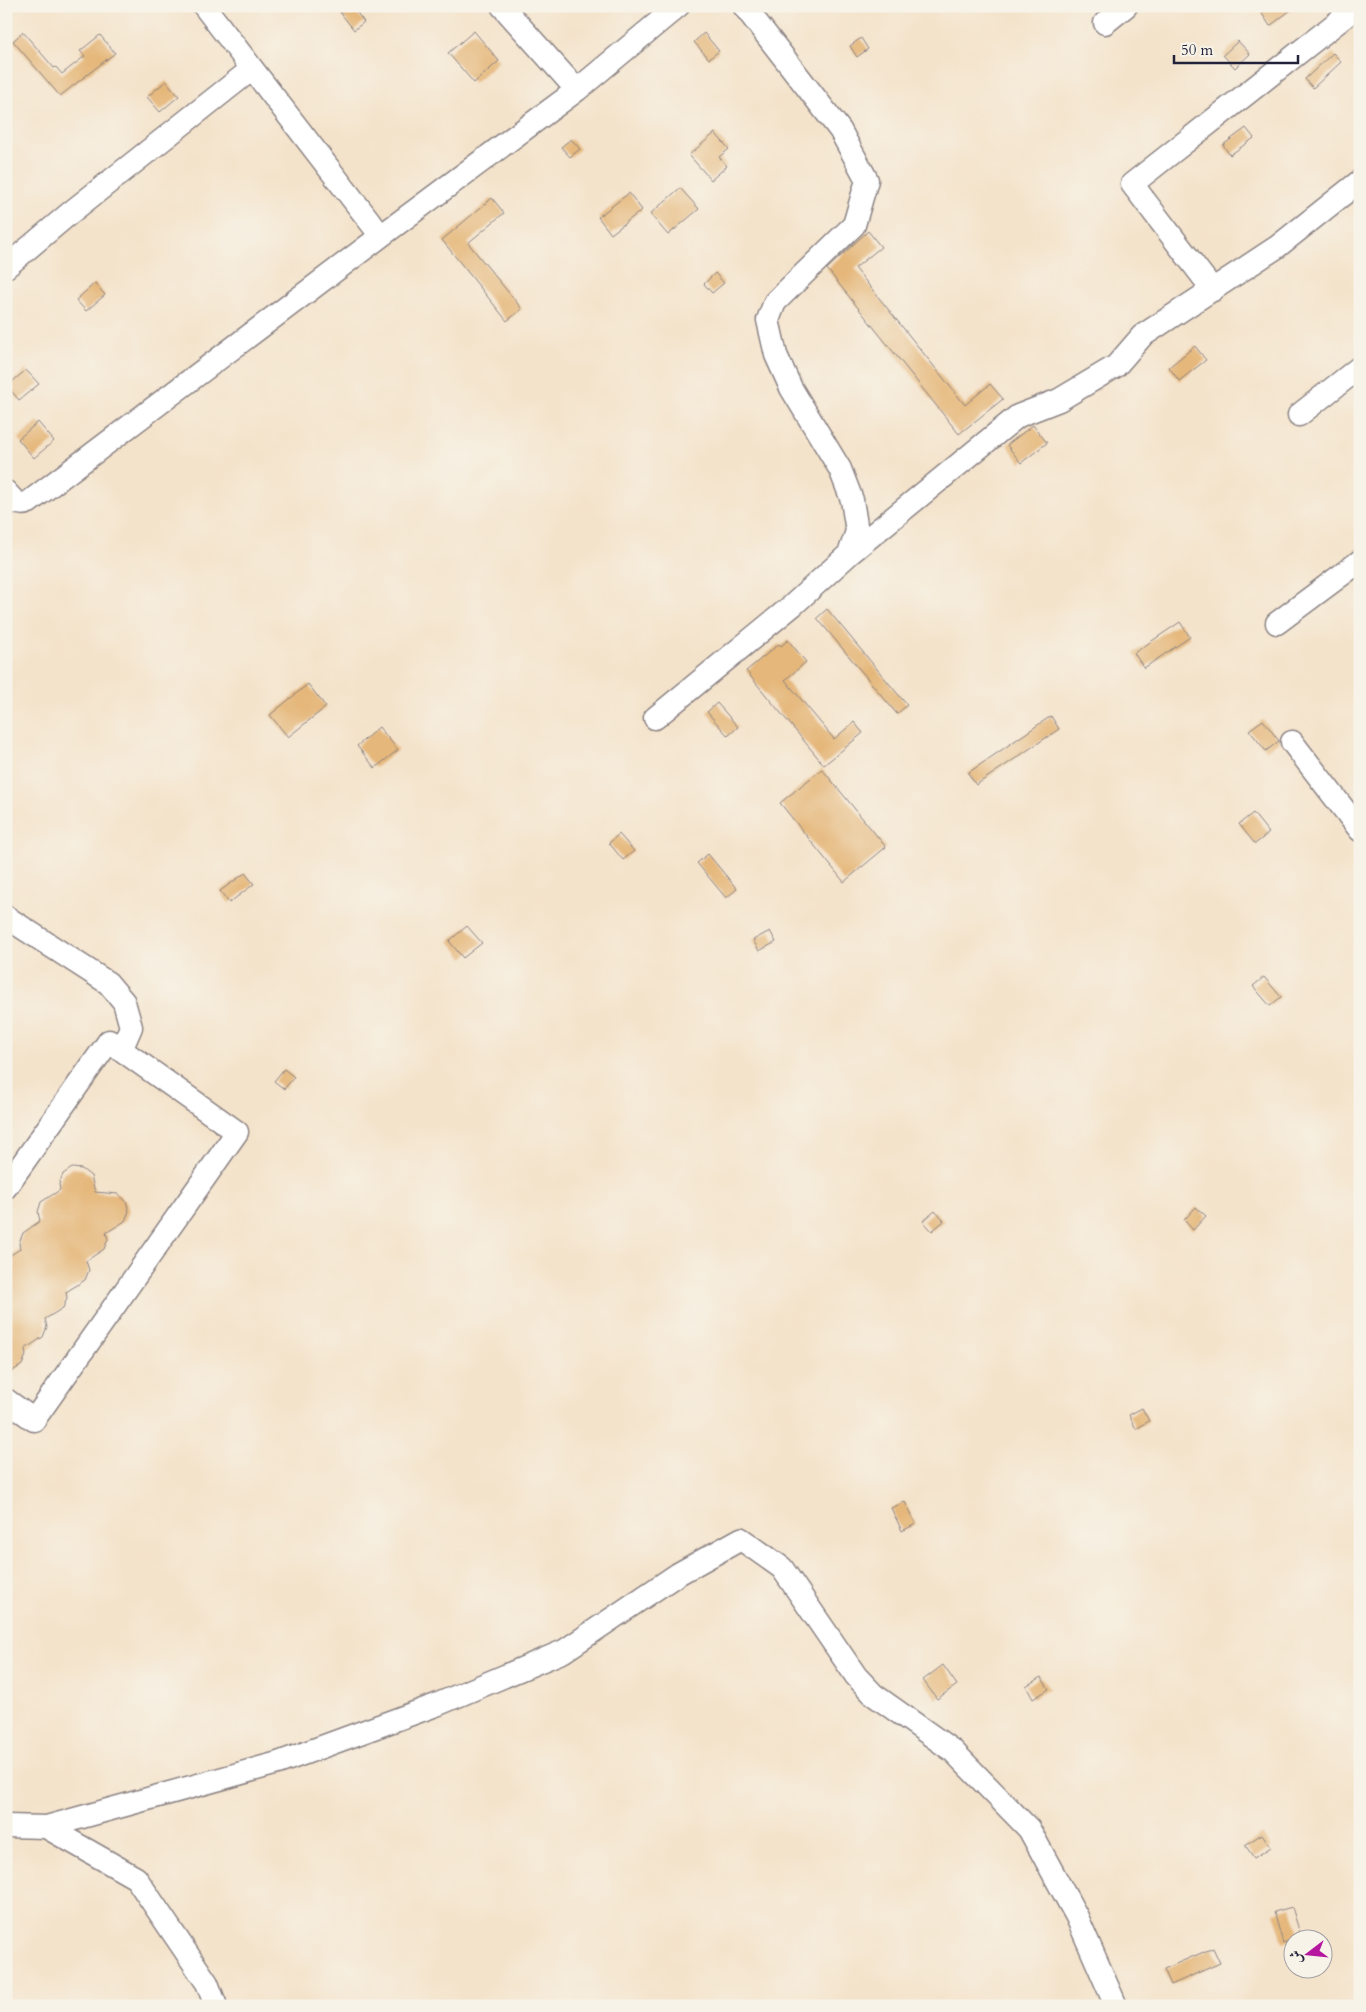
<svg xmlns="http://www.w3.org/2000/svg" width="1366" height="2012" font-family="Cardo,Amiri,serif">
<rect width="100%" height="100%" fill="#f7f3e8"/>
<filter id="ink" filterUnits="userSpaceOnUse"><feTurbulence type="fractalNoise" baseFrequency=".02" numOctaves="2"/><feDisplacementMap in="SourceGraphic" scale="10" xChannelSelector="R" yChannelSelector="G"/><feConvolveMatrix kernelMatrix="1 2 1 2 8 2 1 2 1" color-interpolation-filters="sRGB"/></filter>
<filter id="wash" filterUnits="userSpaceOnUse"><feTurbulence type="fractalNoise" baseFrequency=".0096" numOctaves="4" result="noise"/><feDisplacementMap in="SourceGraphic" scale="20" xChannelSelector="R" yChannelSelector="G"/><feGaussianBlur stdDeviation="1.12" result="paint"/><feColorMatrix in="noise" values="0 0 0 0 0 0 0 0 0 0 0 0 0 0 0 0 0 1.4 0 .05"/><feComposite in="paint" operator="in"/></filter>
<g filter="url(#wash)">
<rect width="100%" height="100%" fill="#f4e3cb"/>
<g id="blocks">
<!-- building -->
<path fill="#e5b77a" d="M335 6H352L364 22 354 30Z
M1257 6H1296L1270 26Z
M474 31 499 61 474 83 448 53Z
M23 32 54 68 56 67 62 74 85 56 80 51 100 35 115 53 60 96 13 41Z
M704 33 719 51 709 59 694 42Z
M861 38 868 49 857 57 850 46Z
M1238 41 1250 54 1235 68 1223 55Z
M1333 53 1341 62 1313 88 1305 79Z
M166 81 179 96 160 112 147 97Z
M1246 128 1254 138 1230 155 1223 145Z
M715 133 729 149 719 157 727 166 711 180 689 155Z
M571 139 580 149 570 157 561 147Z
M680 188 699 209 668 235 650 214Z
M629 193 642 210 611 234 598 217Z
M492 198 504 213 468 243 522 309 507 321 442 240Z
M868 231 881 247 855 268 965 405 990 384 1003 399 959 434 827 269Z
M715 273 724 283 712 293 704 284Z
M95 283 105 295 86 311 76 300Z
M1195 346 1206 360 1179 381 1169 367Z
M26 370 39 384 19 400 7 386Z
M38 422 54 441 34 458 18 439Z
M1033 425 1047 443 1021 463 1007 445Z
M827 609 907 705 897 714 817 618Z
M1180 622 1190 637 1144 668 1134 653Z
M788 640 806 662 785 680 834 739 854 722 863 733 824 765 746 671 779 644 781 646Z
M308 684 326 707 288 737 270 715Z
M717 703 738 727 728 736 707 712Z
M1051 716 1059 729 976 785 968 773Z
M1263 720 1279 741 1266 751 1249 730Z
M379 727 398 750 375 768 357 746Z
M822 769 886 847 844 882 780 803Z
M1253 813 1269 833 1255 844 1239 824Z
M619 834 634 851 623 860 609 843Z
M708 854 737 889 726 898 697 863Z
M245 873 254 884 229 903 220 891Z
M467 926 482 943 463 958 449 941Z
M770 931 776 942 759 951 753 940Z
M1264 977 1281 997 1270 1006 1253 986Z
M284 1069 294 1077 284 1089 274 1081Z
M72 1168 82 1169 91 1176 95 1192 118 1194 126 1201 129 1211 125 1221 106 1233 108 1239 104 1249 86 1261 89 1270 85 1280 66 1292 67 1298 63 1308 45 1319 47 1327 43 1337 25 1349 26 1355 22 1365 6 1375V1258L20 1249 19 1243 23 1233 40 1221 38 1212 41 1202 60 1190 59 1184 63 1174Z
M1196 1207 1206 1216 1193 1230 1184 1220Z
M935 1211 944 1221 932 1231 923 1221Z
M1142 1408 1149 1421 1136 1429 1129 1415Z
M905 1502 916 1524 902 1531 891 1508Z
M943 1665 957 1685 937 1699 923 1680Z
M1041 1677 1049 1689 1033 1699 1026 1686Z
M1262 1834 1271 1847 1254 1858 1245 1845Z
M1292 1907 1301 1937 1283 1943 1274 1912Z
M1213 1948 1220 1963 1171 1985 1164 1969Z"/>
</g>
</g>
<g filter="url(#ink)">
<use href="#blocks" fill-opacity="0" stroke="#8b8283" stroke-width="1"/>
<g fill="none" stroke-linecap="round" stroke-linejoin="round">
<!-- minor casing -->
<g stroke="#8b8283" stroke-width="25">
<path id="minor" d="M204 6 381 236
M502 6 577 90
M1105 23 1126 6
M6 267 70 213 252 69
M1213 290 1132 184 1358 6
M1299 415 1360 367
M6 492C13 500 18 507 29 502L381 236 577 90 678 6
M849 554 1018 416 1059 400 1116 366 1142 336 1277 247 1360 181
M1277 623 1360 561
M655 718 793 605 849 554 857 531 852 500 840 469 791 388 776 355 768 320 775 302 854 225 867 180 840 130 744 6
M1292 742 1360 830
M6 917 108 983 124 1002 131 1027 121 1050
M6 1187 109 1041 237 1132 34 1420 6 1400
M6 1826 46 1827 278 1763 436 1705 564 1651 678 1574 741 1539 782 1568 856 1676 874 1695 953 1751 1029 1829 1077 1917 1116 2006
M46 1827 136 1878 207 1983 216 2006"/>
</g>
<!-- minor -->
<use href="#minor" stroke="#fff" stroke-width="22"/>
</g>
</g>
<!-- margin -->
<rect width="1366" height="2012" fill="none" stroke="#f7f3e8" stroke-width="25"/>
<!-- north arrow -->
<g transform="translate(1308 1954) rotate(254)"><circle r="24" fill="#f7f3e8" stroke="#a29fa3"/>
<path d="M0-4L9 19L0 12L-9 19Z" fill="#b5179e"/>
<text y="-8" font-size="14" font-weight="bold" text-anchor="middle" fill="#22223b">ش</text>
</g>
<!-- scale -->
<path d="M1174 55v8h124v-8" fill="none" stroke="#22223b" stroke-width="2.5"/>
<text x="1181" y="55" font-size="15" fill="#22223b" stroke="#f7f3e8" stroke-width="4" paint-order="stroke">50 m</text>
</svg>
